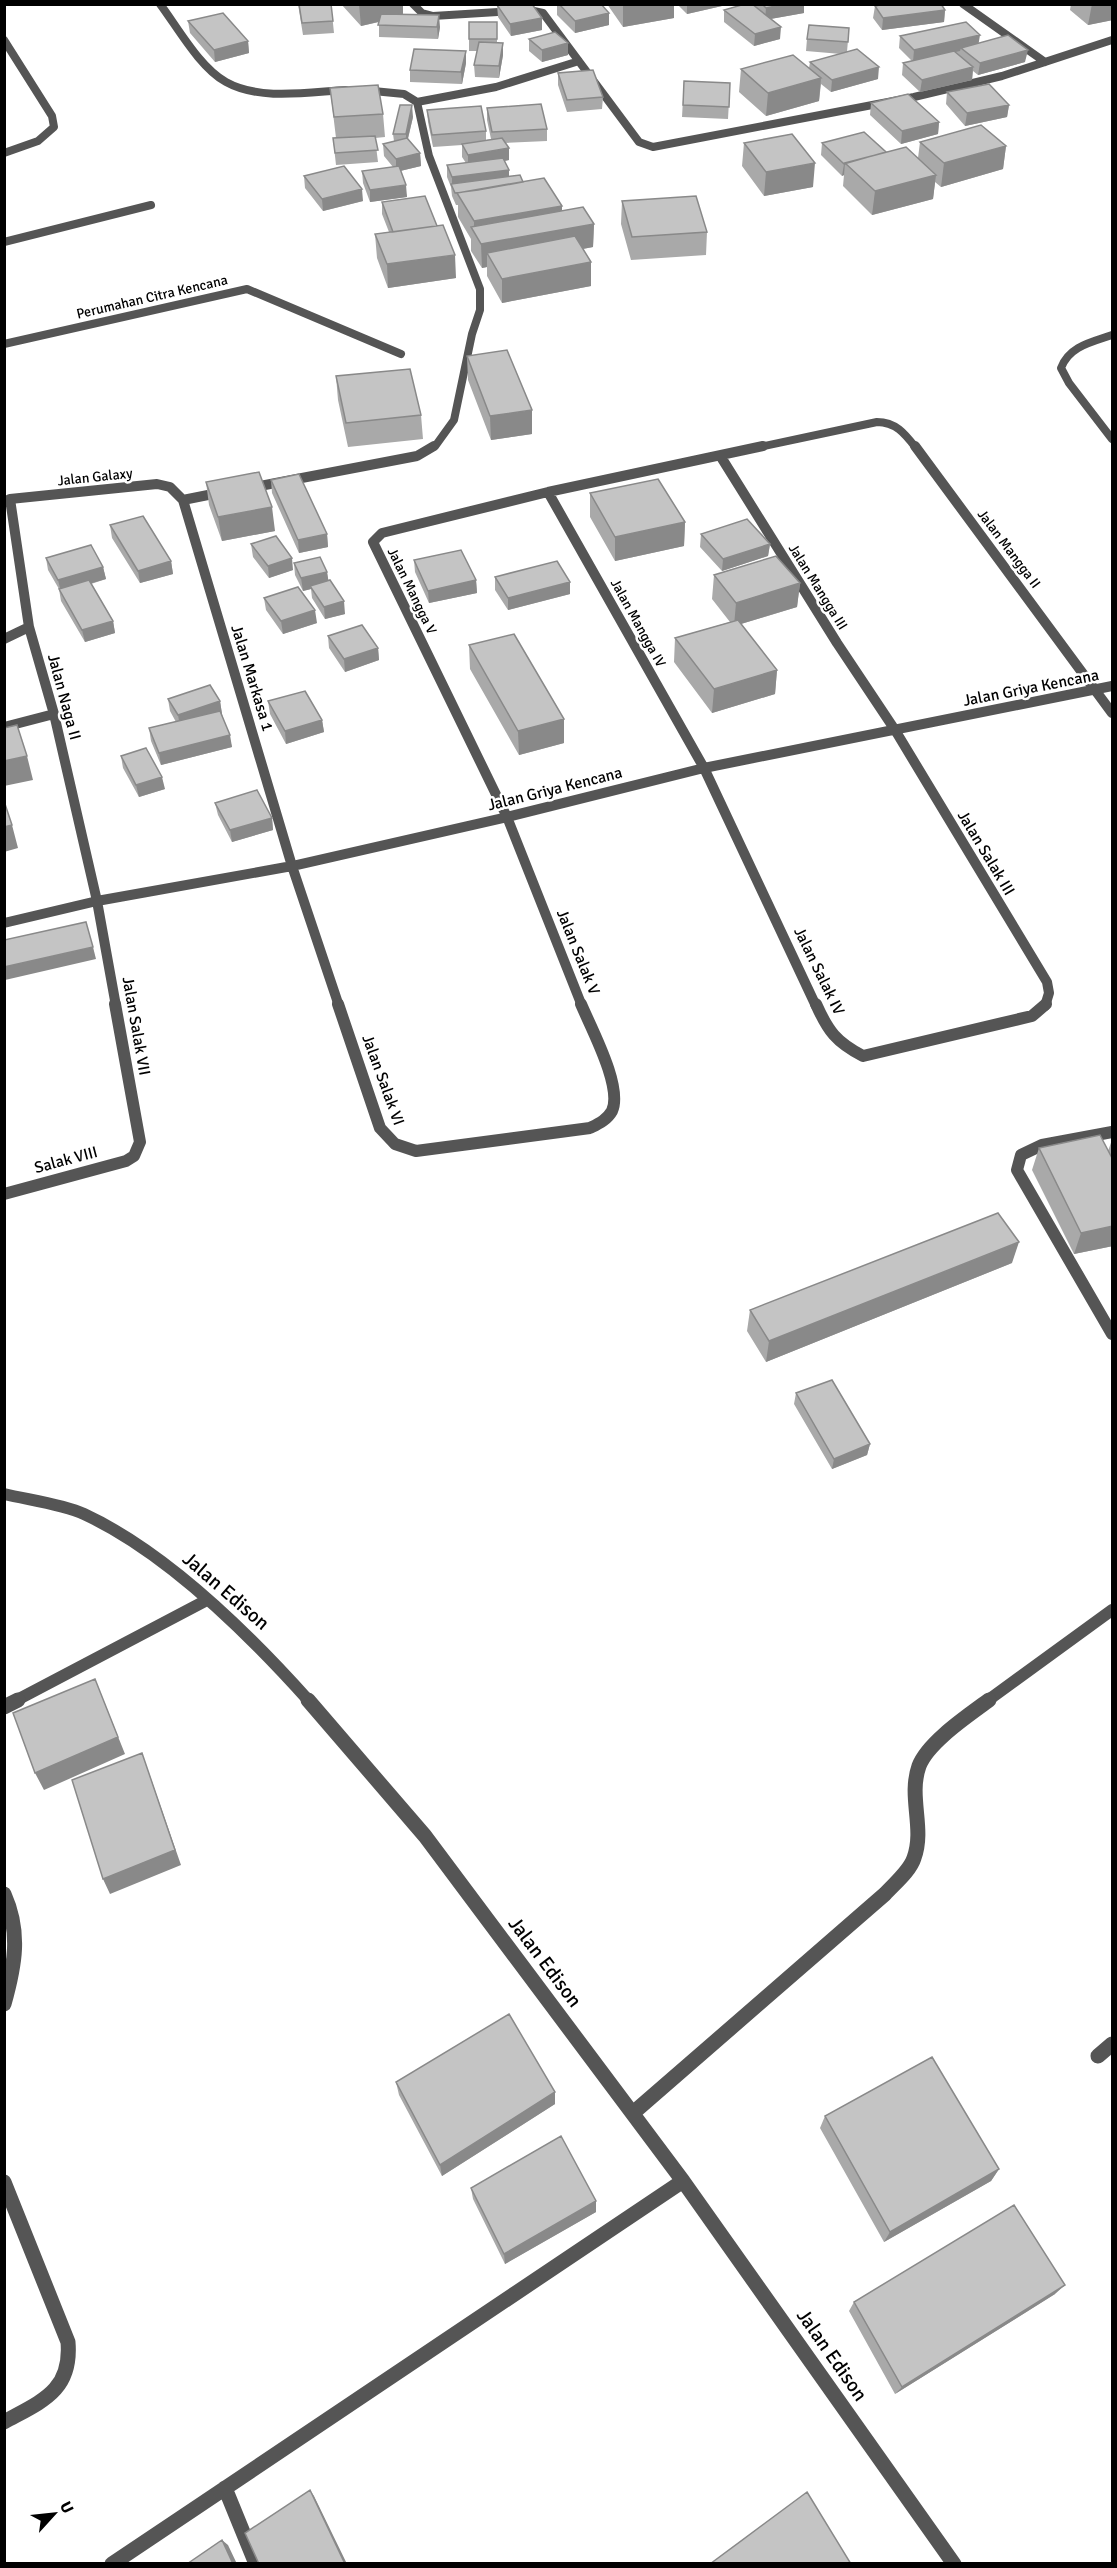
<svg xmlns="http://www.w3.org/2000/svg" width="1117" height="2568" font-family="Signika,sans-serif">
<rect width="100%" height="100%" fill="#fff"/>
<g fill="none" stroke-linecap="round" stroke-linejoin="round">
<!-- minor-far3 -->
<path stroke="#555" stroke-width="8" d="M160 4C178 28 200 68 226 82 260 101 309 92 346 90
M413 4 422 13 433 16 529 10 543 13 639 142 653 147 914 97 1002 76 1112 40
M963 4 1045 62
M4 40 52 116 54 127 38 141 4 153
M363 90 404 94 417 102 429 156 480 289V310L472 334 454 420 436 445 431 448
M417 102 496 87 579 61
M4 242 151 205
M1112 335C1092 342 1069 346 1061 368L1069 383 1112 439
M4 344 247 289 401 354
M755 448 877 422C896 422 905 434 916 448"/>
<!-- minor-far2 -->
<path stroke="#555" stroke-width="10" d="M915 446 1112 713
M721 457 837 643 895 730 1047 982 1049 993 1045 1006
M249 488 417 456 434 446
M548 492 704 768 816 1006
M10 499 29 627 54 714 97 901 116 1006
M183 500 223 492
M4 502 10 499 157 484 170 487 183 500 292 866 339 1006
M4 639 29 627
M4 727 54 714
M4 923 97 901 292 866 507 817 704 768 1112 686
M582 1006 507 817 373 542 382 533 548 492 763 446"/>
<!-- minor-far1 -->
<path stroke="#555" stroke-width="12" d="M338 1004 380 1128 395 1144 416 1151 590 1128C598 1124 607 1120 612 1111 623 1087 591 1028 581 1004
M816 1004C828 1031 836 1042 863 1056L1032 1016 1046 1004
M1112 1132 1042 1145 1021 1155 1017 1170 1112 1334
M4 1194 126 1161 134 1156 140 1142 115 1004
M4 1494C29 1500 62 1504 84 1514 166 1552 249 1634 309 1701
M15 1701 207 1600
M987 1701 1112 1610"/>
<!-- minor -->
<path stroke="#555" stroke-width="15" d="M308 1700 425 1836 683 2181 954 2564
M4 1707 18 1700
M4 1894C21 1932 15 1965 4 2004
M1098 2056 1112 2044
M633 2113 885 1894C894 1884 910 1871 914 1858 925 1828 908 1797 919 1766 928 1742 969 1715 989 1700
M4 2182 68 2342C72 2391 42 2401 4 2422
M225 2488 256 2564
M112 2564 683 2181"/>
</g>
<!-- wall -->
<path fill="#a9a9a9" d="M298 4H331L334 33 303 35Z
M341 4H403V14L440 27 438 39 379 37V22L361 26Z
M557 4H601L609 25 575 33 557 15Z
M607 4H674V18L623 27Z
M677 4H722V6L687 14Z
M745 4H804V13L770 19 780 39 754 46 724 22V10Z
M1071 4H1113V20L1088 25 1070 10Z
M497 5 542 30 511 36 498 17Z
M875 6 945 10 944 22 882 30 873 18Z
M188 21 248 41 249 53 215 62 190 33Z
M469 22H497V43H503V55L499 78 475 77 474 65 477 51H469Z
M849 28 847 52 878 79 831 92 821 84 819 101 766 116 739 92 741 69 809 68 810 62 841 54 806 51 807 39Z
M900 36 979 43 1025 62 978 75 973 71 972 80 920 92 902 75 903 63 912 61 899 48Z
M529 39 568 55 542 62 529 51Z
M466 51V63L462 84 410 82V70Z
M558 73 603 97 602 109 567 112 558 85Z
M684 81 730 83 728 119 682 117Z
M330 88 383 114 385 137 375 138 378 162 336 165 333 138H336Z
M947 92 1009 105 1007 117 965 126 946 104Z
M871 103 939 122 938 134 901 144 870 115Z
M487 108 547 129V141L505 143 509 148V160L505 161 509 176 523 182 562 206V211L594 224 593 247 583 249 591 286 502 303 487 276V267L482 268 471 251V239L458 217V205H456L452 196 451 187 447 177V165L466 163 462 157V145L433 147 428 122 427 110 486 131V140L491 139 487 120Z
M413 117 408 139 420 153 421 166 400 171 407 197 370 202 363 183 362 171 393 167 384 156 383 144 394 141 393 134Z
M920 142 1006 146 1003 169 941 187 935 182 933 199 872 215 843 186 844 175 842 176 821 155 822 143 886 152 918 158Z
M744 143 813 187 764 196 742 166Z
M304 176 363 201 323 211 305 188Z
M622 201 707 232 706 255 631 260 621 224Z
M382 202 456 278 388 288 377 258 375 234 389 232 382 214Z
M467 356 532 434 491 440 468 380Z
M336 376 421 415 423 439 348 447 338 400Z
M271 480 327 534 328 547 299 553 272 493Z
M206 482 275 531 222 541 209 505Z
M590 493 685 522 684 546 615 561 590 517Z
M110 525 171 561 173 574 140 583 112 538Z
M701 534 770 544 768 556 722 571 700 547Z
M251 544 293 570 269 578 253 557Z
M46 558 103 567 106 579 91 584 113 621 115 633 85 642 61 601 59 589 48 570Z
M414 560 476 580 477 593 429 603 415 572Z
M294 563 327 572 328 580 345 614 325 619 312 598 311 589 303 591 295 575Z
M714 575 800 583 797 607 741 624 777 670 775 694 712 713 674 662 675 638 730 622 712 599Z
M495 577 570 594 508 610 495 590Z
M264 598 317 623 283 634 266 610Z
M328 636 378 648 379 660 345 672 329 648Z
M469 645 564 743 519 755 470 669Z
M168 699 220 701 222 714 232 747 161 765 151 741 149 728 176 722 170 711Z
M268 701 322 720 324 732 286 744 270 714Z
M121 756 165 789 139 797 123 768Z
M215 803 272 818 273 830 232 842 218 815Z
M1113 1137V1246L1074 1254 1032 1170 1039 1148 1108 1151Z
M1012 1263 766 1362 747 1331 750 1310Z
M796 1393 870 1444 867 1455 832 1469 794 1404Z
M396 2082 555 2092V2104L442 2176 399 2095Z
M825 2116 999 2169 991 2181 884 2242 820 2128Z
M471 2188 596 2201V2212L505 2264 473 2199Z
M1055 2294 895 2394 849 2311 854 2302Z"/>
<!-- shaded-wall -->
<path fill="#898989" d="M359 4H403V16L361 26Z
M623 4H674V18L623 27Z
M687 4H722V6L687 14Z
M785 4H804V13L765 20 766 8Z
M1092 4H1113V20L1088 25Z
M945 10 944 22 882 30 883 18Z
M609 13V25L575 33V21Z
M439 15 440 27 438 39 437 27Z
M542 18V30L511 36 510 24Z
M781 27 780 39 754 46 755 34Z
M980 35 978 47 961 48 960 51 913 62 914 50Z
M248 41 249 53 215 62 214 50Z
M503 43V55L499 78V66Z
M568 43V55L542 62V50Z
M1028 50 1025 62 978 75 980 63Z
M466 51V63L462 84 461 72Z
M879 67 878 79 831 92 832 80Z
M973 67 972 80 920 92 922 80Z
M821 78 819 101 766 116 768 93Z
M412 105 413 117 406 146V134Z
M1009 105 1007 117 965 126 967 113Z
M939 122 938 134 901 144 902 131Z
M1006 146 1003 169 941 187 944 163Z
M509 148V160L468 167V155Z
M420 153 421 166 396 172V159Z
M815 163 813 187 764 196 766 172Z
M845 163 844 175 842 176 844 164Z
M509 170V182L452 186V177Z
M936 175 933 199 872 215 875 191Z
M406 185 407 197 370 202V190Z
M362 189 363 201 323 211 322 199Z
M562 206V229L474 233V221Z
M594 224 593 247 494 265 487 253V267L482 268 481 244Z
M455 255 456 278 388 288 387 264Z
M591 262V286L502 303V279Z
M532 410V434L491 440 490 416Z
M272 507 275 531 222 541 218 517Z
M685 522 684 546 615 561V537Z
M327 534 328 547 299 553 298 540Z
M770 544 768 556 722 571 723 559Z
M292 558 293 570 269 578 268 566Z
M171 561 173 574 140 583 138 571Z
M103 567 106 579 61 592 58 580Z
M327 572 329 584 310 586 311 589 303 591 301 578Z
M476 580 477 593 429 603 428 591Z
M570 582V594L508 610V598Z
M800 583 797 607 734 626 736 603Z
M344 601 345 614 325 619 324 607Z
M315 610 317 623 283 634 281 621Z
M113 621 115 633 85 642 82 630Z
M378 648 379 660 345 672 344 659Z
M777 670 775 694 712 713 714 689Z
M220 701 222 714 180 727 178 715Z
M564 719V743L519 755 518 731Z
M322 720 324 732 286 744 285 731Z
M230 735 232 747 161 765 159 753Z
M27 756 33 780 4 786V761Z
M162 777 165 789 139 797 136 785Z
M272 818 273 830 232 842 230 830Z
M12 825 18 848 4 852V827Z
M93 947 96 959 5 980 4 967Z
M1113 1226V1246L1074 1254 1081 1233Z
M1019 1242 1012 1263 766 1362 769 1341Z
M870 1444 867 1455 832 1469 834 1459Z
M95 1679 125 1754 44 1790 35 1773Z
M142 1753 181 1865 110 1894 103 1879Z
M555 2092V2104L442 2176 440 2165Z
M999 2169 991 2181 884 2242 890 2232Z
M596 2201V2212L505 2264 504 2254Z
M1065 2285 1055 2294 895 2394 902 2387Z
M310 2490 314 2496 347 2564H345Z
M222 2540 228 2545 237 2564H233Z"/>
<!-- building -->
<path fill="#c4c4c4" stroke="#898989" stroke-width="1.5" d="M299 4H331L333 21 302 23Z
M503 4H532L542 18 510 24 497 5Z
M559 4H601L609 13 575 21Z
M745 4H752L781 27 755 34 724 10Z
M762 4H785L766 8Z
M885 4H941L945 10 883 18 875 6Z
M223 13 248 41 214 50 188 21Z
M381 14 439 15 437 27 378 25Z
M469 22H497V39H469Z
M966 22 980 35 914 50 900 36Z
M809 25 849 28 848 42 807 39Z
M555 32 568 43 542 50 529 39Z
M1008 35 1028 50 980 63 961 48Z
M479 42 503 43 499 66 474 65Z
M414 49 466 51 461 72 410 70Z
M857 49 879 67 832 80 810 62Z
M954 51 973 67 922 80 903 63Z
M793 55 821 78 768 93 741 69Z
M593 70 603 97 567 100 558 73Z
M684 81 730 83 729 107 683 105Z
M989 84 1009 105 967 113 947 92Z
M378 85 383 114 334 117 330 88Z
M908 94 939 122 902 131 871 103Z
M541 104 547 129 492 132 487 108Z
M400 105H412L406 134H393Z
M481 106 486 131 432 135 427 110Z
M981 125 1006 146 944 163 920 142Z
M864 132 886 152 844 164 822 143Z
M792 134 815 163 766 172 744 143Z
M375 136 378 150 335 153 333 138Z
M407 138 420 153 396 159 383 144Z
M502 138 509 148 468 155 462 144Z
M906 147 936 175 875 191 845 163Z
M503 158 509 170 452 177 447 165Z
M344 166 362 189 322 199 304 176Z
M399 166 406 185 370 190 362 171Z
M520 175 523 182 478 190 455 193 451 184Z
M544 178 562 206 474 221 457 193Z
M425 196 437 226 393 232 382 202Z
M696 196 707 232 632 237 622 201Z
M583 207 594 224 481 244 471 227Z
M443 225 455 255 387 264 375 234Z
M575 236 591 262 502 279 487 253Z
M507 350 532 410 490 416 467 356Z
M410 369 421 415 346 423 336 376Z
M259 472 272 507 218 517 206 482Z
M299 474 327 534 298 540 271 480Z
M658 479 685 522 615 537 590 493Z
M143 516 171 561 138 571 110 525Z
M747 519 770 544 723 559 701 534Z
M276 536 292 558 268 566 251 544Z
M91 545 103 567 58 580 46 558Z
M461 550 476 580 428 591 414 560Z
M776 556 800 583 736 603 714 575Z
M320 557 327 572 301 578 294 563Z
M557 561 570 582 508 598 495 577Z
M89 580 113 621 82 630 59 589Z
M330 580 344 601 324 607 310 586Z
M298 587 315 610 281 621 264 598Z
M738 620 777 670 714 689 675 638Z
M362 625 378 648 344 659 328 636Z
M514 634 564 719 518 731 469 645Z
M210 685 220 701 178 715 168 699Z
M305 691 322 720 285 731 268 701Z
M220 711 230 735 159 753 149 728Z
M17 725 27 756 4 761V728Z
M146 748 162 777 136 785 121 756Z
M257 790 272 818 230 830 215 803Z
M4 801 12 825 4 827Z
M86 922 93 947 4 967V940Z
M1100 1135 1113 1160V1226L1081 1233 1039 1148Z
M998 1213 1019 1242 769 1341 750 1310Z
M832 1380 870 1444 834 1459 796 1393Z
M95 1679 118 1737 35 1773 13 1713Z
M142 1753 175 1850 103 1879 72 1780Z
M509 2014 555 2092 440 2165 396 2082Z
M932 2057 999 2169 890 2232 825 2116Z
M561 2136 596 2201 504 2254 471 2188Z
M1014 2205 1065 2285 902 2387 854 2302Z
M310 2490 345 2564H259L245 2533Z
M807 2492 851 2564H710Z
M222 2540 233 2564H187Z"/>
<g text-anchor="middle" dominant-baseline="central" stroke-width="5" stroke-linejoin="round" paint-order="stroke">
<!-- far-street labels -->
<g font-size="14" fill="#000" stroke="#fff">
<text transform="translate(152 297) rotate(-13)">Perumahan Citra Kencana</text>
<text transform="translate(95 477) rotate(-6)">Jalan Galaxy</text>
<text transform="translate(1009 549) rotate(53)">Jalan Mangga II</text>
<text transform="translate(818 587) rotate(58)">Jalan Mangga III</text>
<text transform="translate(412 591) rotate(64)">Jalan Mangga V</text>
<text transform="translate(638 623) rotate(61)">Jalan Mangga IV</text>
</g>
<!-- street labels -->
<g font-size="16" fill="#000" stroke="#fff">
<text transform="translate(252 678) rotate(73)">Jalan Markasa 1</text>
<text transform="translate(1031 688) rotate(-11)">Jalan Griya Kencana</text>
<text transform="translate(64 697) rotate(75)">Jalan Naga II</text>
<text transform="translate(555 789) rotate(-14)">Jalan Griya Kencana</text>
<text transform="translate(986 853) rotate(59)">Jalan Salak III</text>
<text transform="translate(578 952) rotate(68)">Jalan Salak V</text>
<text transform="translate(819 971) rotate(64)">Jalan Salak IV</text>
<text transform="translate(136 1026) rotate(80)">Jalan Salak VII</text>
<text transform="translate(383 1080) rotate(70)">Jalan Salak VI</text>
<text transform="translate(66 1160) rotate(-15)">Salak VIII</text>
</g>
<!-- near-street labels -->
<g font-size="20" fill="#000" stroke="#fff">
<text transform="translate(226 1591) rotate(41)">Jalan Edison</text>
<text transform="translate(545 1962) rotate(53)">Jalan Edison</text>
<text transform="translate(832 2355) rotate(55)">Jalan Edison</text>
</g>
</g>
<!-- border -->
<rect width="1117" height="2568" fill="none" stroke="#000000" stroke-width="12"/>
<!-- north arrow -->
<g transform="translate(54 2514) rotate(63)" stroke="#ffffff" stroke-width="4.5" paint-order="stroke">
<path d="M0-4.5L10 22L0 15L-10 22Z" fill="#000000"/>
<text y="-9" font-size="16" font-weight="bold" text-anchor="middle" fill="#000000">U</text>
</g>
</svg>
